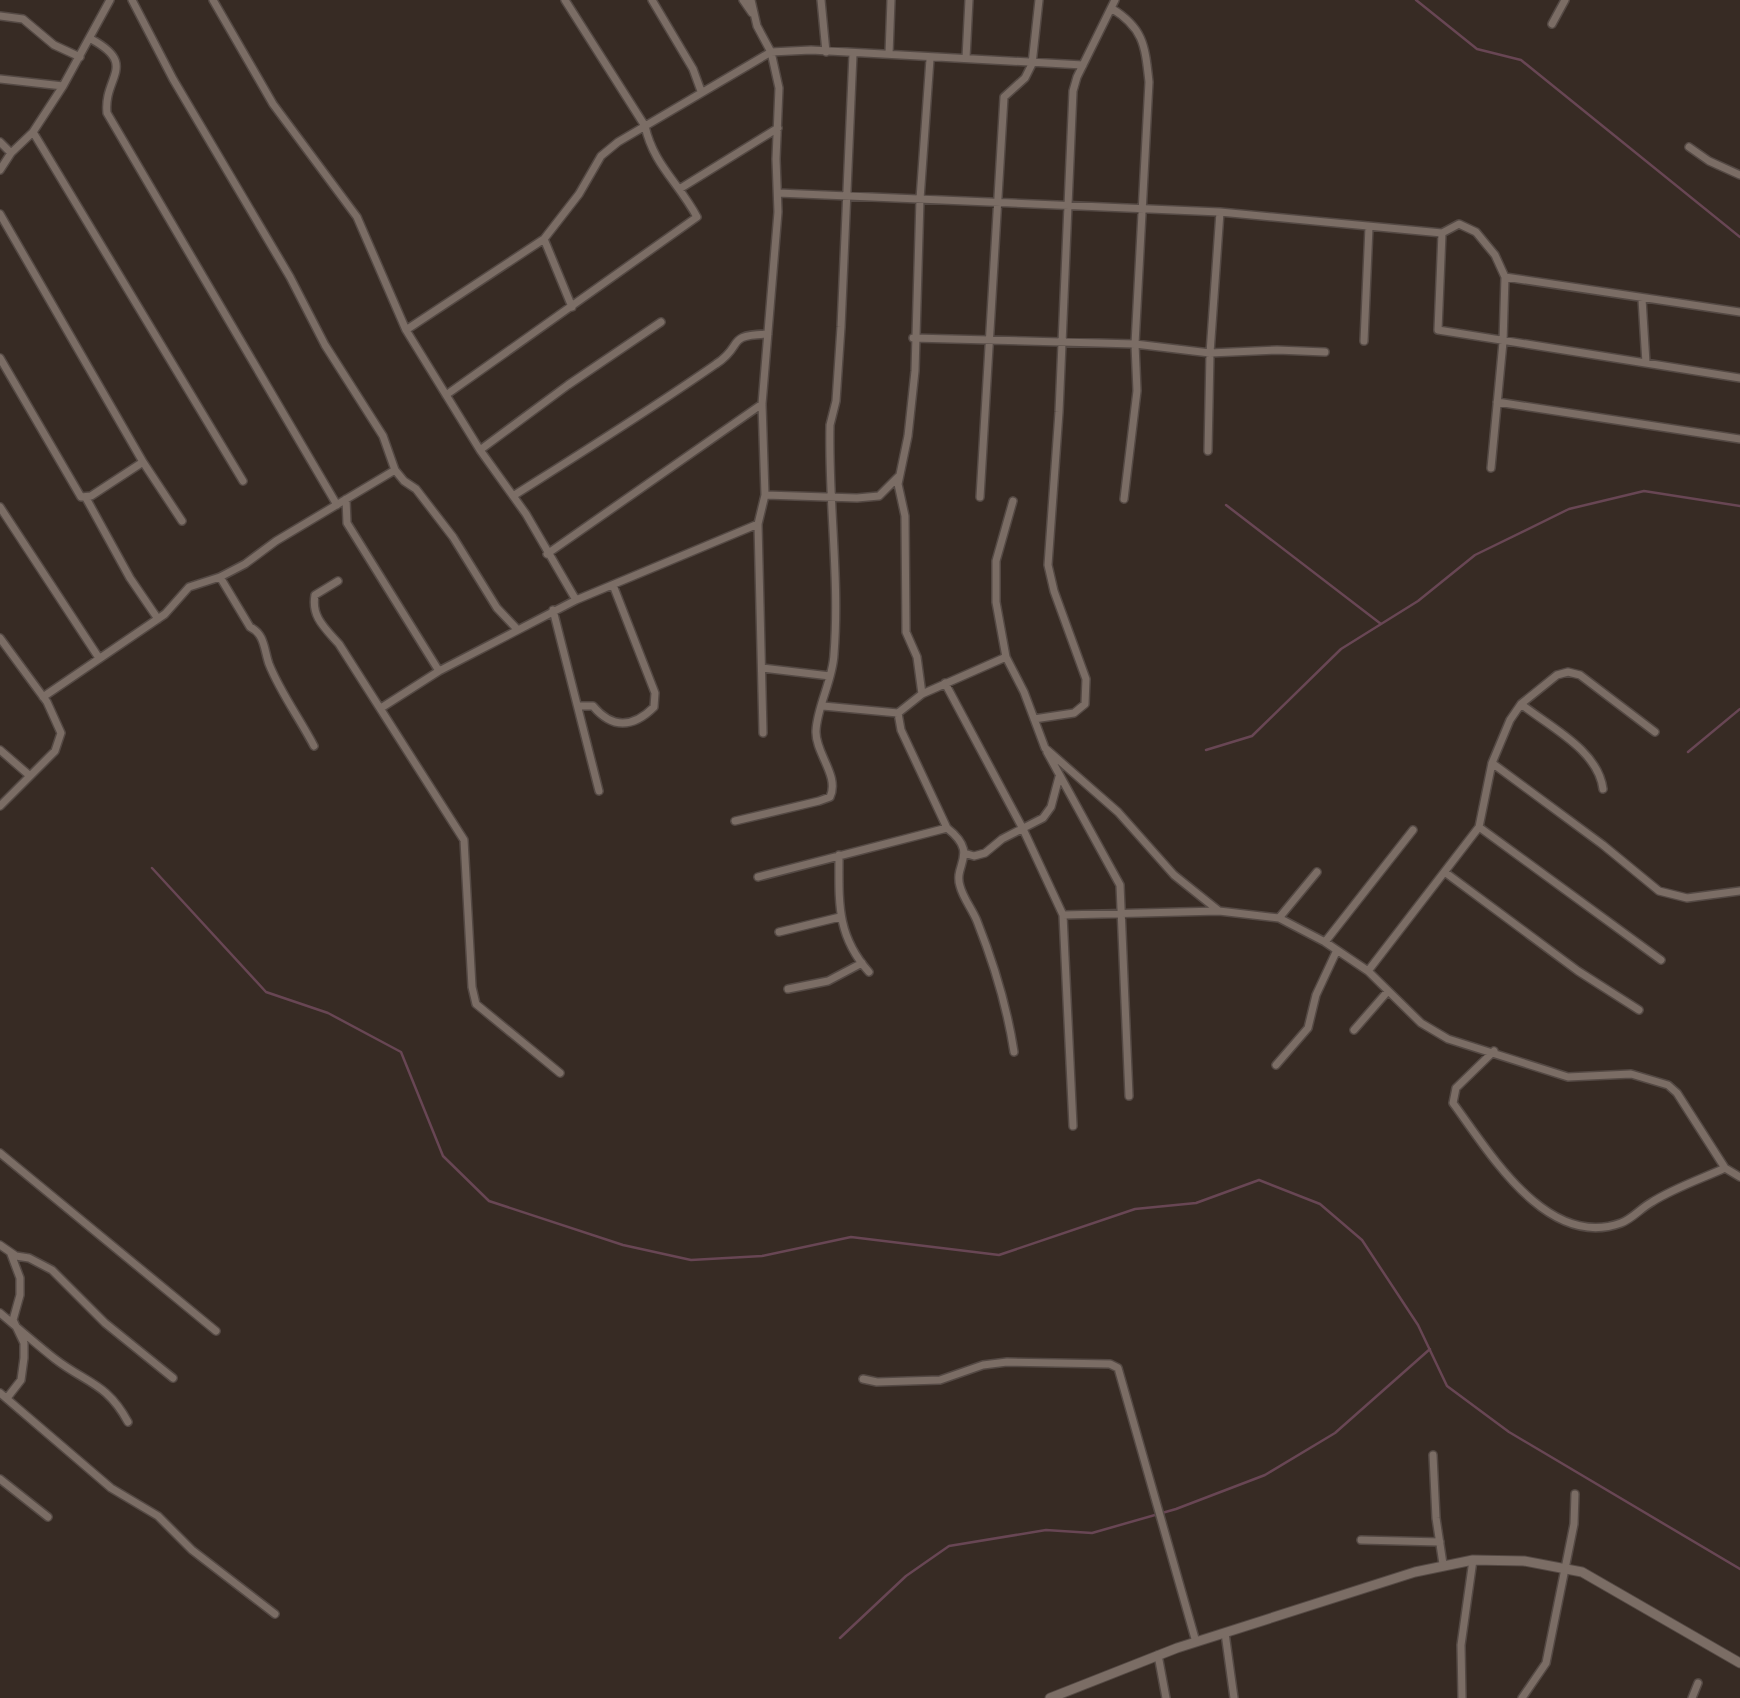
<svg xmlns="http://www.w3.org/2000/svg" width="1740" height="1698" font-family="Figtree,sans-serif">
<rect width="100%" height="100%" fill="#372b24"/>
<g fill="none" stroke-linecap="round" stroke-linejoin="round">
<!-- stream -->
<path stroke="#684654" stroke-width="2.5" d="M1416 0 1477 49 1521 60 1740 237
M1226 505 1381 624
M1206 750 1252 736 1341 649 1418 601 1475 555 1569 509 1644 491 1740 506
M1688 752 1740 709
M152 868 266 992 328 1013 401 1052 443 1156 489 1201 623 1245 691 1260 762 1256 851 1237 999 1255 1135 1209 1196 1203 1259 1180 1320 1204 1362 1240 1418 1325 1447 1386 1509 1432 1740 1569
M840 1638 906 1576 949 1546 1046 1530 1092 1533 1176 1509 1265 1475 1335 1433 1430 1349"/>
<!-- minor casing -->
<g stroke="#544944" stroke-width="10">
<path id="minor" d="M132 0 173 79 290 277 325 345 383 436 395 470 404 481 416 489 453 537 497 608 516 628
M213 0 273 104 357 217 406 330 480 450 526 514 576 600 439 671 381 708
M652 0 693 69 701 91
M743 0 752 13
M751 0 757 26 771 52 779 88 776 159 778 212 762 404 765 495 758 524 763 733
M821 0 826 52
M1111 8C1144 28 1145 46 1149 82L1135 344 1137 391 1124 499
M0 16 23 19 54 45 80 57
M1552 24 1565 0
M91 39C139 65 103 77 107 113L337 505
M889 54 891 0
M966 58 969 0
M930 59 920 199 915 371 908 436 898 484 905 516 906 632 917 657 922 694 1006 657
M0 79 63 86
M33 132 243 481
M0 142 11 153
M1689 147 1709 161 1740 175
M0 170 11 153 33 132 63 86 110 0
M681 188 778 128
M778 193 1220 212 1442 233 1459 224 1476 232 1495 255 1505 277 1503 342 1491 468
M0 214 143 462 182 521
M1442 233 1438 330 1740 378
M544 239 572 307
M1505 277 1740 312
M1642 299 1646 363
M406 330 544 239 579 194 601 156 618 142 771 52 811 50 1083 65
M913 338 1135 344 1210 353 1277 350 1325 352
M1364 341 1369 227
M0 358 81 497 91 496 143 462
M446 395 697 217C679 183 653 164 645 126L565 0
M1497 402 1740 439
M480 450 568 385 661 322
M1208 451 1210 353 1220 212
M765 495 857 498 879 496 898 477
M513 496C581 453 650 410 716 364 745 345 724 335 768 334
M980 497 1004 97 1025 78 1032 64 1039 0
M86 498 130 578 158 619
M346 499 347 523 439 671
M1013 501 996 561V602L1006 657 1024 692 1045 748 1118 812 1174 875 1219 911 1279 918 1325 942 1368 971 1421 1023 1448 1039 1568 1077 1631 1074 1668 1085 1677 1093 1725 1168 1740 1177
M0 507 99 658
M547 554 762 404
M220 577 250 627C265 634 264 650 269 664 280 692 300 719 314 746
M338 581 315 595C311 617 325 628 339 644L464 840 472 987 476 1004 560 1073
M576 600 758 524
M553 610 599 791
M0 638 47 702 61 733 55 751 0 806
M762 668 830 676
M945 683 1023 829 1063 915 1073 1126
M922 694 898 713 901 730 947 828C980 854 953 864 960 886 963 898 972 909 977 921 994 964 1007 1006 1014 1052
M43 697 165 614 189 587 220 577 245 564 276 541 395 470
M1521 704C1550 727 1598 750 1603 789
M578 706H593C612 729 633 728 654 707L655 693 613 585
M823 706 898 713
M1034 719 1074 713 1085 704 1086 679 1054 591 1048 565 1059 412 1073 91 1077 77 1115 0
M0 750 29 775
M1047 752 1120 885 1129 1096
M1492 763 1603 845 1659 891 1687 898 1740 891
M735 821 819 801 830 797C840 776 815 753 816 731 817 706 833 680 834 654 840 578 828 501 830 425L836 401 841 327 853 54
M1479 827 1661 960
M964 853 974 856 985 853 1002 839 1043 818 1051 807 1059 777
M839 855C839 902 836 935 869 972
M1446 873 1578 971 1639 1010
M758 877 947 828
M1063 915 1219 911
M1279 918 1317 872
M779 932 840 917
M1325 942 1413 830
M1368 971 1479 827 1492 763 1510 720 1521 704 1557 675 1568 672 1580 675 1655 732
M788 989 828 981 862 963
M1354 1030 1388 991
M1494 1051 1456 1088 1453 1103C1490 1153 1547 1250 1621 1223 1632 1219 1641 1208 1652 1202 1674 1188 1701 1179 1725 1168
M1276 1065 1308 1028 1316 995 1337 950
M0 1153 216 1331
M0 1245 16 1256 29 1258 52 1270 105 1323 173 1378
M0 1313C18 1328 36 1344 55 1359 86 1383 107 1383 128 1422
M863 1379 877 1382 940 1380 983 1365 1007 1362 1110 1364 1118 1368 1196 1642
M0 1393 111 1488 158 1516 192 1550 275 1614
M7 1398 21 1380 24 1358V1343L13 1320 20 1295V1278L11 1254
M1433 1455 1436 1518 1443 1564
M0 1479 48 1517
M1361 1540 1440 1542
M1225 1633 1234 1698
M1158 1655 1166 1698
M1462 1698 1461 1645 1473 1560
M1522 1698 1546 1663 1574 1524 1575 1494
M1692 1698 1698 1683"/>
</g>
<!-- tertiary casing -->
<g stroke="#544944" stroke-width="11">
<path id="tertiary" d="M1050 1698 1177 1648 1415 1572 1473 1560 1524 1561 1582 1572 1740 1663"/>
</g>
<!-- minor -->
<use href="#minor" stroke="#7b6d65" stroke-width="7"/>
<!-- tertiary -->
<use href="#tertiary" stroke="#7b6d65" stroke-width="9"/>
</g>
</svg>
